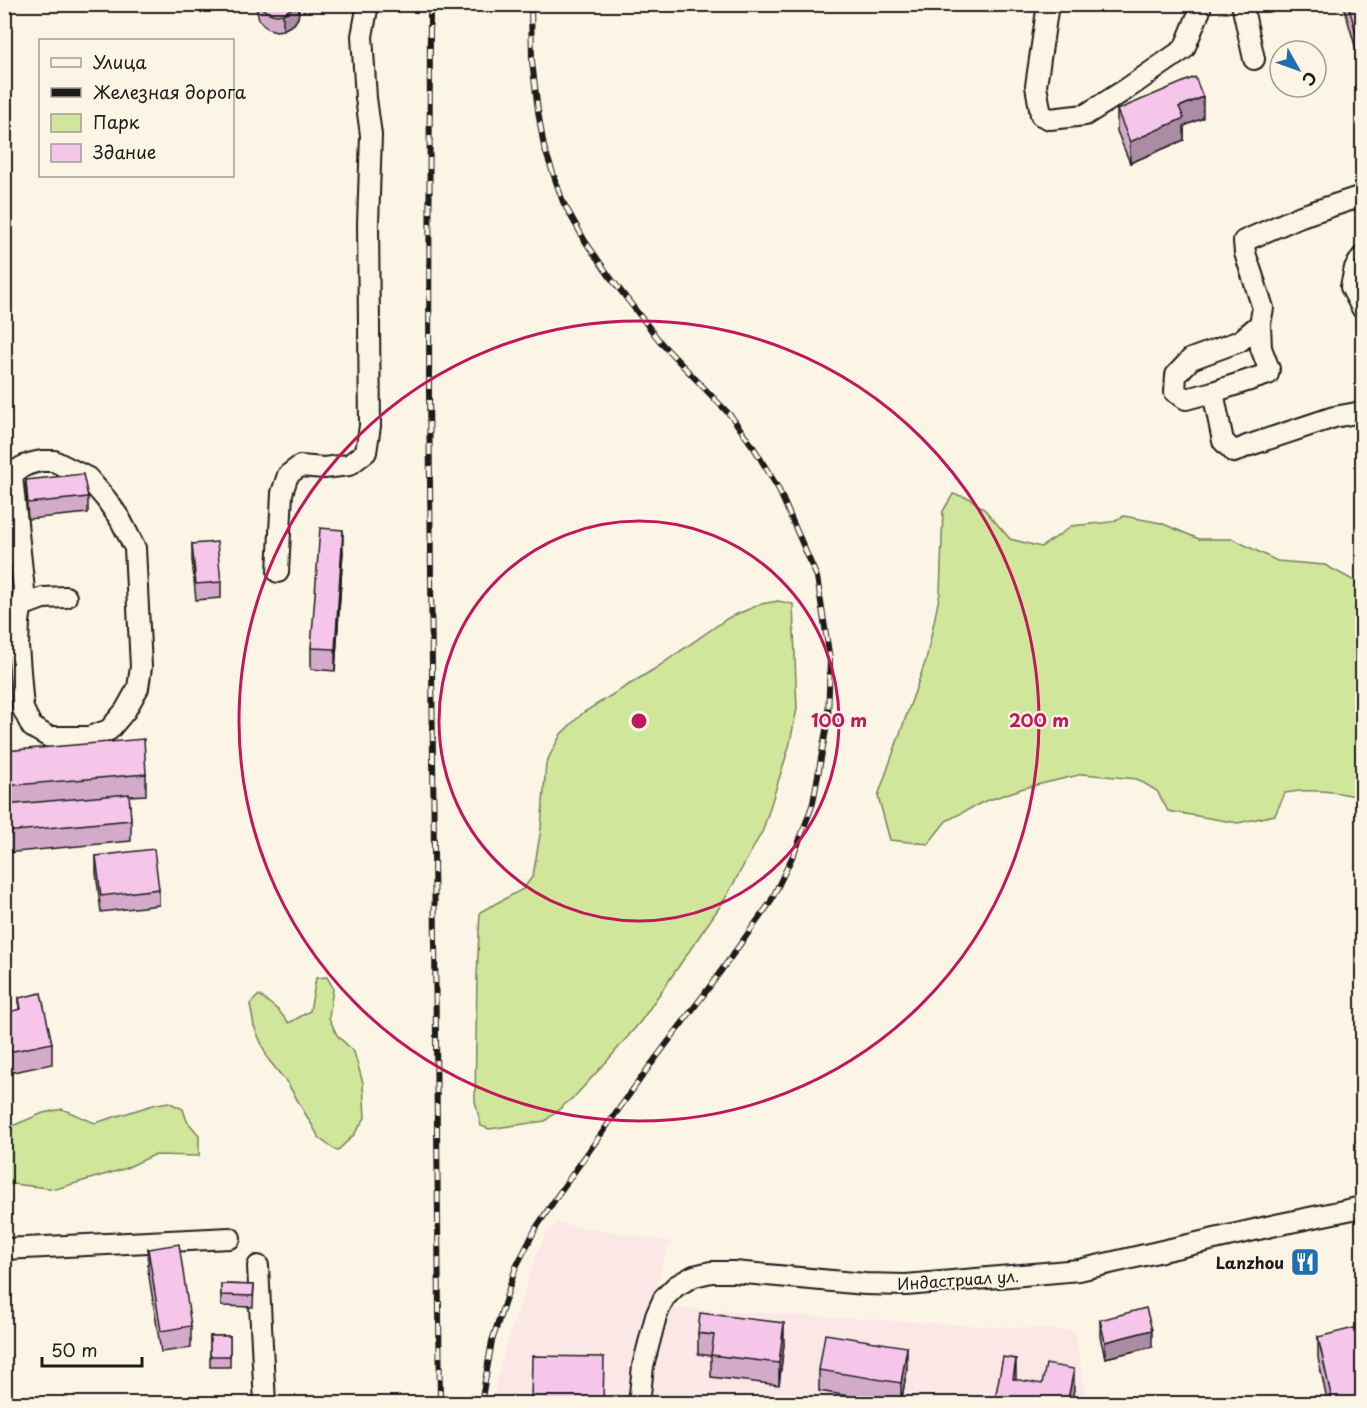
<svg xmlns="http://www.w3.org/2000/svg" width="1367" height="1408" font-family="'Playpen Sans',sans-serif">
<rect width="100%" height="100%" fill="#fcf5e5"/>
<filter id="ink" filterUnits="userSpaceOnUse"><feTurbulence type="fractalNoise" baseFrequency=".0167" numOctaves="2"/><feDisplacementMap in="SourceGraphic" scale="12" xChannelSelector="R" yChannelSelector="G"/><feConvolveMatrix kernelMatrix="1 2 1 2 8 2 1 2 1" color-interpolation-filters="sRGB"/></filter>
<g filter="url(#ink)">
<!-- built -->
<path fill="#fae7e6" d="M557 1223 673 1242 666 1252 652 1307 1075 1331 1087 1403 491 1404 502 1359 535 1258 546 1233Z"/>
<!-- green -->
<path fill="#cfe69b" stroke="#76815c" stroke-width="1.5" d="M953 494 969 498 985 510 1010 539 1041 547 1058 536 1071 526 1111 522 1124 516 1161 523 1199 539H1233L1277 561 1325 565 1362 585V601L1358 609 1362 620V797C1336 792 1312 788 1285 793L1275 815 1238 823 1168 811 1157 791 1137 779 1083 774 1024 788 983 802 946 821 928 844 890 840 878 796 926 660 940 593 943 511Z
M778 601 793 604 797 709 789 747 763 830 725 899 641 1021 608 1060 575 1096 545 1121 489 1129 481 1126 475 1101 477 976 480 912 523 889 533 876 541 829 546 763 561 734 584 712 656 668 728 618 761 604Z
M327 977 333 988 329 1018 337 1035 354 1052 363 1083 365 1118 353 1136 337 1151 320 1139 288 1084 268 1059 254 1026 250 1004 259 995 278 1010 289 1023 310 1011 316 978Z
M168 1102 183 1109 187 1121 199 1135V1156L154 1155 124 1169 56 1189 5 1183V1129L43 1113 62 1109 95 1123 153 1105Z"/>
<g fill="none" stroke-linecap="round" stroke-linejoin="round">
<!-- minor casing -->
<g stroke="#1c1c1c" stroke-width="24">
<path id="minor" d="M1048 4 1036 86 1041 115 1050 119 1085 115 1125 90 1184 49 1200 10V4
M1242 4 1254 59
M1362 196 1301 216 1244 241 1245 253 1263 308 1260 324 1240 341 1191 359 1176 375 1175 392 1186 399 1213 392 1223 441 1234 452 1247 446 1334 417 1362 412
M1362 257 1355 268 1351 287 1362 308
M1213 392 1268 374 1269 369 1261 348 1260 324
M42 461H54L88 478 106 499 120 519 135 548 141 667 138 688 125 711 109 730 89 737H49L32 727 23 709 18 646 19 622 24 590 12 476C19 466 30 463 42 461Z
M278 572 282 493 288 475 300 466 324 468 349 465 366 452 370 426 368 224 371 135 366 98 362 36 368 4
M4 614 21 606 43 598 66 597
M4 1249 230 1238
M258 1266 265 1404
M639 1404 643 1366 656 1316 664 1298 676 1286 694 1276 711 1272H734L865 1284 906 1285 1045 1273 1079 1270 1276 1225 1362 1207"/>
</g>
<!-- minor -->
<use href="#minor" stroke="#fcf5e5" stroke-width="20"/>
<!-- rail casing -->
<g stroke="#1c1c1c" stroke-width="6">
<path id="rail" d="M430 4 429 391 440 1404
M481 1404 492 1341 516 1267 536 1228 562 1189 646 1071 705 993 770 903 797 847 813 803 828 719 830 659 817 577 778 488 754 448 731 416 662 344 610 277 585 241 563 202 544 147 538 111 532 61 531 4"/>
</g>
<!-- rail -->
<use href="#rail" stroke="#fcf5e5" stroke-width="4" stroke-dasharray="11" stroke-linecap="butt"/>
</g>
<!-- wall -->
<path fill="#d3aac9" stroke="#1c1c1c" stroke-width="1.5" d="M257 4H300L298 18 294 24 283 30 276 31 269 29 263 25 259 19 257 12Z
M1343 4H1362V70Z
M1117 110 1203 118 1184 126V140L1130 163 1117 131Z
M1362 256V291L1356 283V262Z
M26 480 88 497V513L28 519 26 496Z
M192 544 221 582V598L196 600 192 560Z
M343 551 335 671 311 669V648Z
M4 751 146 774V795L129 796 131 820V841L5 853Z
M96 856 159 889V905L101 912 96 873Z
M19 998 52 1043V1064L4 1074V1013L19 1010Z
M148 1249 191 1326V1348L161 1352 148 1270Z
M221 1284 254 1285 253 1307 221 1306Z
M1100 1320 1152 1347 1105 1358 1100 1336Z
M698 1333 784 1344 779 1385 711 1377V1356L698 1354Z
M210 1336H230V1367H210Z
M1318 1337 1362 1404H1328L1318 1358Z
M907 1368 901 1404H896L819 1391V1370Z"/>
<!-- shaded-wall -->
<path fill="#ac8ba4" stroke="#1c1c1c" stroke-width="1.5" d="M296 4H300L298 18 294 24 283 30V14Z
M1203 97V118L1184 126V140L1130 163V142L1179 107Z
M343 530V551L335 671V649Z
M784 1323V1344L779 1385V1363Z
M1152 1330V1347L1105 1358V1342Z
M907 1347V1368L901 1404V1383Z
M1016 1359V1381L1013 1379Z
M1074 1369V1390L1071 1404H1067Z"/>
<!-- building -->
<path fill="#f5c6ea" stroke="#1c1c1c" stroke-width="1.5" d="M260 4H296L294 7 283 14 276 15 269 13 263 9Z
M1348 4H1362V54Z
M1195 77 1203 97 1179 107 1184 118 1130 142 1117 110Z
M1362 256V270L1356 262Z
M83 474 88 497 28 503 26 480Z
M320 528 343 530 335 649 311 648Z
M217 542 221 582 196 584 192 544Z
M144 739 146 774 4 786V751Z
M129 794 131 820 5 832 4 805Z
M154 849 159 889 101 896 96 856Z
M41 993 52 1043 4 1053V1013L21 1009 19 998Z
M179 1244 191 1326 161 1331 148 1249Z
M221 1284 254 1285 253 1296 221 1295Z
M1146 1308 1152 1330 1105 1342 1100 1320Z
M700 1313 784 1323 779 1363 711 1355 714 1335 698 1333Z
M1362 1326V1404H1333L1318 1337Z
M825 1334 907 1347 901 1383 819 1370Z
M210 1336H230V1356H210Z
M532 1356 604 1357 603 1404H531Z
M1003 1357 1016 1359 1013 1379 1042 1384 1046 1364 1074 1369 1067 1404H994Z"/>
</g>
<!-- distance rings -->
<g fill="none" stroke="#c2185b" stroke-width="3">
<circle cx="639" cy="721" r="200"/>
<circle cx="639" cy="721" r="400"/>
</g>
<!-- icons -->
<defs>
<g id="restaurant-square" transform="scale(1.5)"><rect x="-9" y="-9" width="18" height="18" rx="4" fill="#1f6fb2" stroke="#fcf5e5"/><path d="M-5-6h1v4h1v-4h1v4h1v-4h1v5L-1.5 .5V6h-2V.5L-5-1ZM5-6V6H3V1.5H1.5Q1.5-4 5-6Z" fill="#fff"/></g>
</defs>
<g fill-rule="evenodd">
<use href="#restaurant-square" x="1305" y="1262"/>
</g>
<g text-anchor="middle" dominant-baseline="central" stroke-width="4.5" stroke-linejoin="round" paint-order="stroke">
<!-- poi labels -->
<g font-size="16" font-weight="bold" fill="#1c1c1c" stroke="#fcf5e5" text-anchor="end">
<text x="1284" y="1262">Lanzhou</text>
</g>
<!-- street labels -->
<g font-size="16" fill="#1c1c1c" stroke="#fcf5e5">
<text transform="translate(958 1279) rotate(-4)">Индастриал ул.</text>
</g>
</g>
<circle cx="639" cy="721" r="9" fill="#c2185b" stroke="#fcf5e5" stroke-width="3"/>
<g font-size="18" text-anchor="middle" font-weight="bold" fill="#c2185b" stroke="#fcf5e5" stroke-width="4.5" stroke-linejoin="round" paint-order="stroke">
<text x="839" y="727">100 m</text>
<text x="1039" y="727">200 m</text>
</g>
<!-- margin -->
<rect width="1367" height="1408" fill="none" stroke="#fcf5e5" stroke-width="24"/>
<rect x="12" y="12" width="1343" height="1384" fill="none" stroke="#1c1c1c" stroke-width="2" filter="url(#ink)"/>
<!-- legend -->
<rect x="39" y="39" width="195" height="138" fill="#fcf5e5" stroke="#a29e95" stroke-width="1.5"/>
<rect x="51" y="58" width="30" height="9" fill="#fcf5e5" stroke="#a29e95" stroke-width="1.5"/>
<text x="93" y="69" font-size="18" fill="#1c1c1c">Улица</text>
<rect x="51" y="88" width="30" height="9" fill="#1c1c1c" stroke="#a29e95" stroke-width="1.5"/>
<text x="93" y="99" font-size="18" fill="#1c1c1c">Железная дорога</text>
<rect x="51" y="114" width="30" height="18" fill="#cfe69b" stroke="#a29e95" stroke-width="1.5"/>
<text x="93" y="129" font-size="18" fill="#1c1c1c">Парк</text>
<rect x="51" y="144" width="30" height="18" fill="#f5c6ea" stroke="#a29e95" stroke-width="1.5"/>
<text x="93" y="159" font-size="18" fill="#1c1c1c">Здание</text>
<!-- north arrow -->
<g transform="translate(1298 69) rotate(130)"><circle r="28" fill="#fcf5e5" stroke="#a29e95" stroke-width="1.5"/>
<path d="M0-4.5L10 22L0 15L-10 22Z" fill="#1f6fb2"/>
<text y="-9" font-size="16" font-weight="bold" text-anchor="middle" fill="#1c1c1c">С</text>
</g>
<!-- scale -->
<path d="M42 1357v9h100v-9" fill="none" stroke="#1c1c1c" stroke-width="3"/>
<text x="51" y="1357" font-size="18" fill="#1c1c1c" stroke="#fcf5e5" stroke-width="4.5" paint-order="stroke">50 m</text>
</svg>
